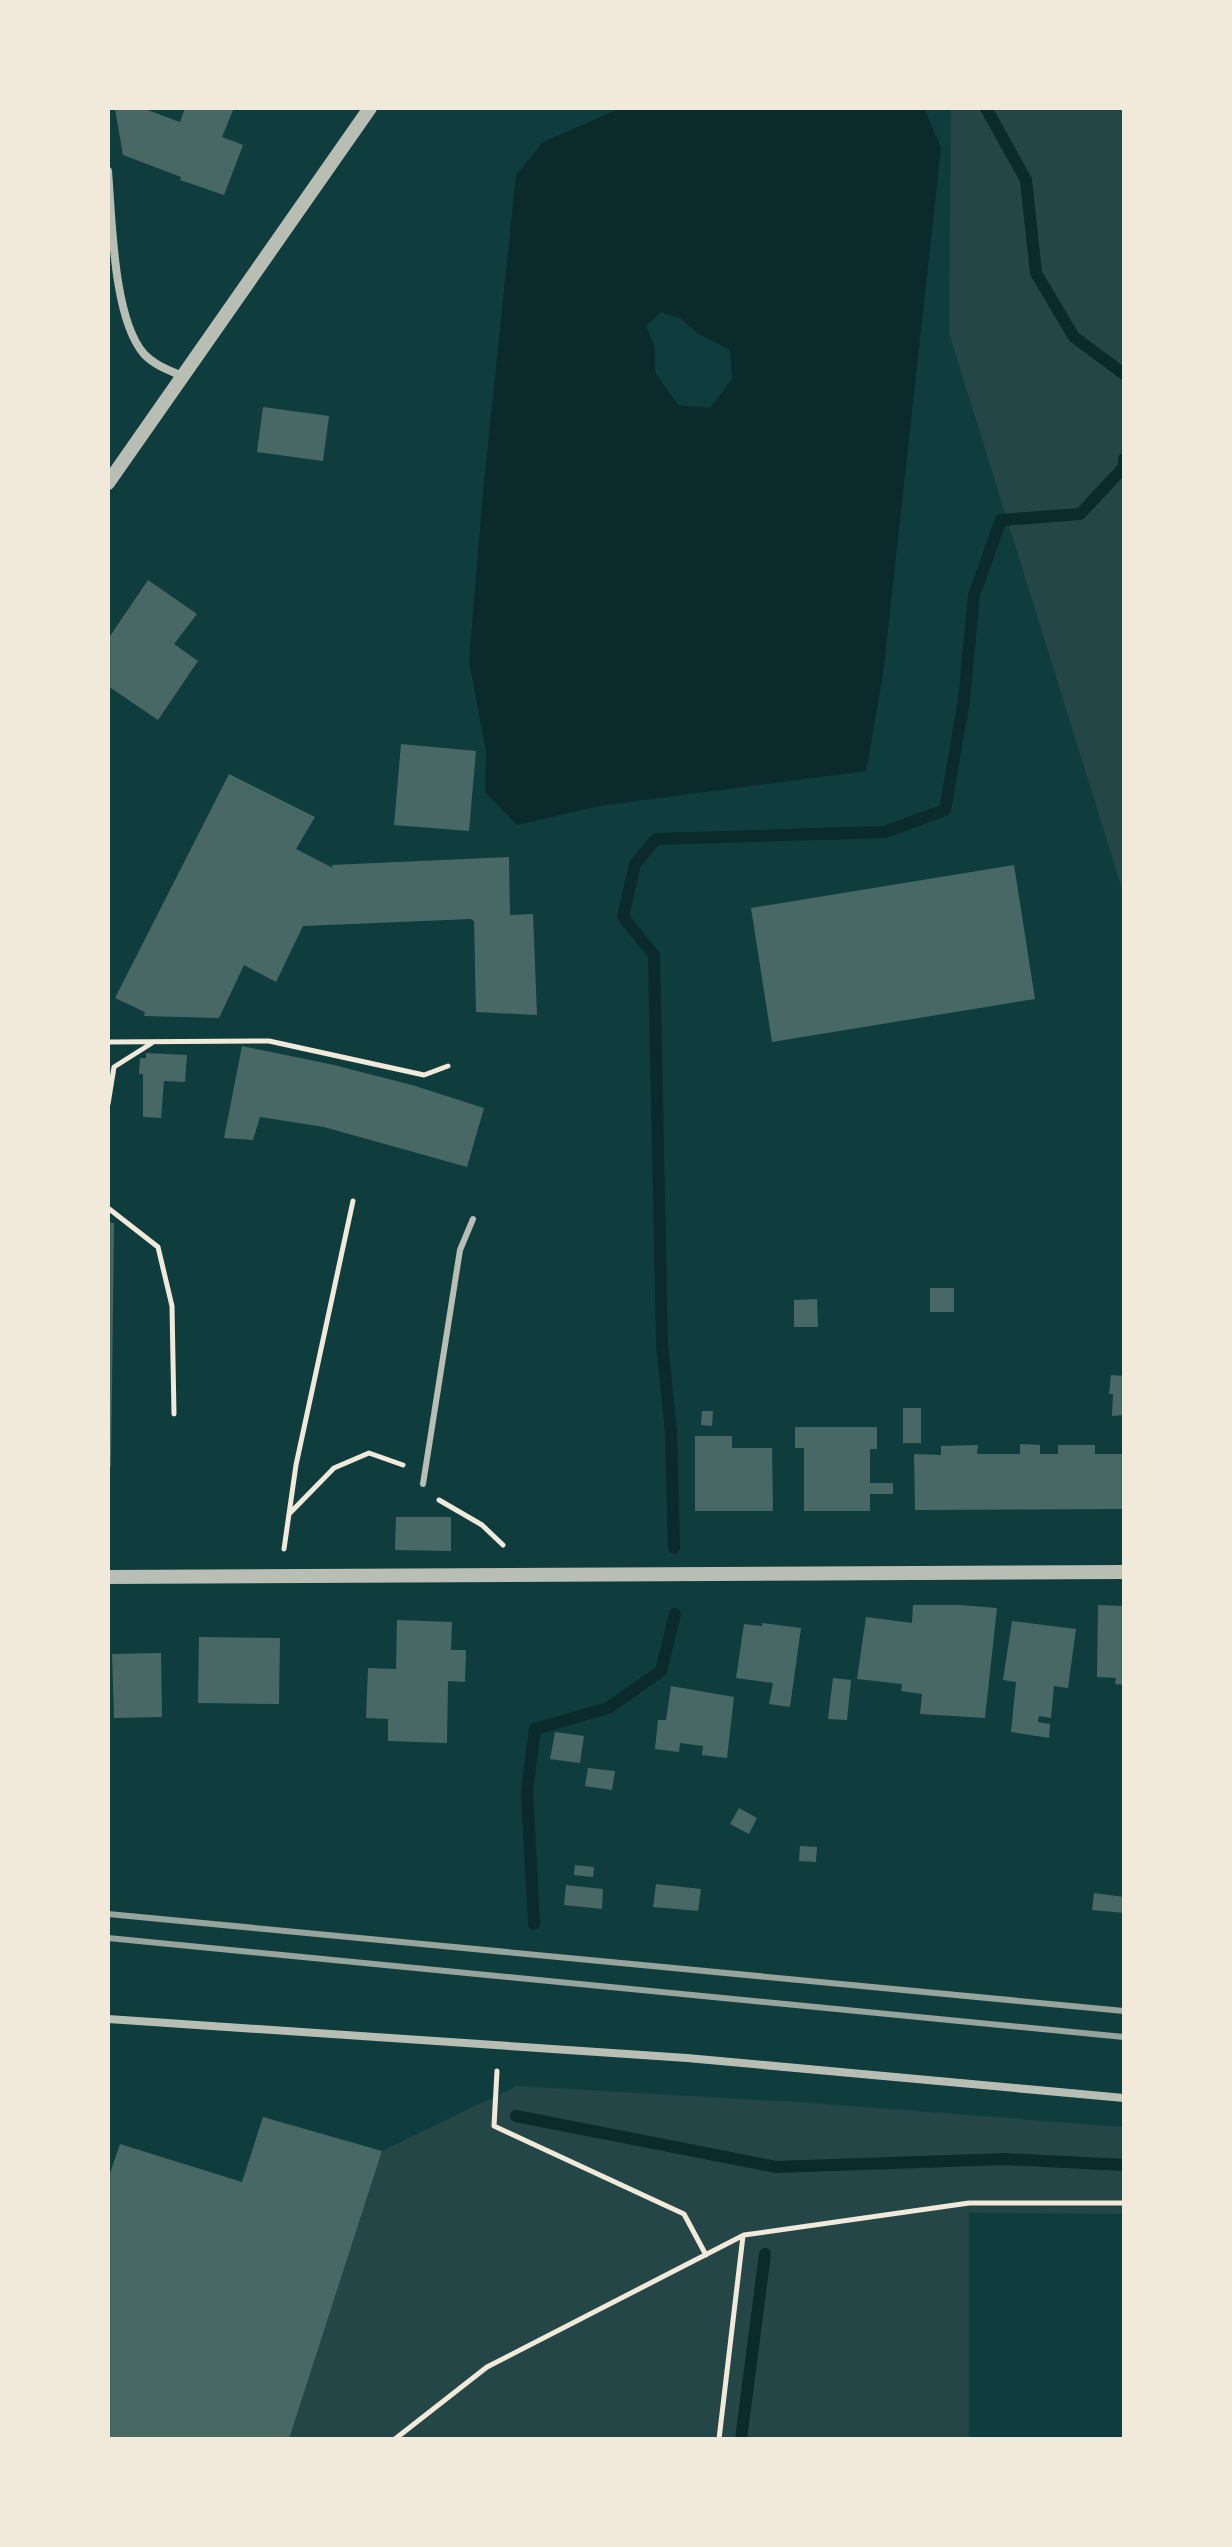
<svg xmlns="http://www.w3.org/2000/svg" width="1232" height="2547" font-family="'Noto Serif',serif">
<rect width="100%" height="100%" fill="#0f3d3e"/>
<!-- green -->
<path fill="#244646" d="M951 108H1124V895L949 333Z
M517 2086 812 2103 1124 2127V2214L969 2213V2439H289L382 2151Z"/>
<!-- water -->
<path fill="#0a2a2b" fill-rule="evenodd" d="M621 108H924L941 148 883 675 866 771 598 806 517 825 485 792 486 752 469 661 483 492 516 175 543 142ZM661 312 681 319 697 333 730 350 732 379 710 408 678 405 655 372V347L646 326Z"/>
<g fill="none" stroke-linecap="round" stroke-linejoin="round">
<!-- stream -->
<path stroke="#0a2a2b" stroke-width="12" d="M986 108 1026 180 1036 273 1074 337 1124 374
M674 1548 671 1431 662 1344 654 955 623 917 635 864 656 839 885 832 945 810 964 700 974 595 1001 520 1080 514 1124 467V459
M534 1924 527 1791 535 1729 608 1708 661 1671 675 1614
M516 2116 776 2167 1005 2159 1124 2165
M741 2439 765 2254"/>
</g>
<!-- building -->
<path fill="#486865" d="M142 108 180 122 185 108H234L222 137 243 145 224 195 180 180 181 177 123 155 115 109 141 110Z
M263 407 329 416 323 461 257 452Z
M148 580 197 614 174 644 198 661 158 720 108 686V639Z
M401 744 476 751 469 831 394 825Z
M229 774 315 817 296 849 333 868 332 865 509 857 510 915 533 914 537 1015 476 1012 474 921 471 919 303 926 276 982 244 965 219 1018 144 1016 145 1012 115 998Z
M1014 865 1035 999 772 1042 751 908Z
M242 1046 334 1065 412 1085 484 1108 467 1167 324 1127 260 1117 253 1140 224 1138Z
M146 1053 187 1055 185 1082 164 1081 161 1118 143 1117V1074H139L140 1058H146Z
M108 1222 114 1223 111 1467H108Z
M930 1288H954V1312H930Z
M817 1299 818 1327H794V1300Z
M1111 1375 1124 1376V1415L1112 1416 1113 1394H1109Z
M903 1408H921V1443H903Z
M702 1411H713L712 1426 701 1425Z
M795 1427H877V1449H870V1483H893V1494H870V1511H804V1448H795Z
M695 1436H732V1448H772L773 1511H695Z
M1020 1444 1040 1445V1454H1058V1445H1095V1454H1122L1123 1509 915 1510 914 1454 941 1455V1446L978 1445 977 1454H1020Z
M396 1517H451V1551L395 1550Z
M913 1605H959L997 1608 985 1718 920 1714 922 1694 901 1691 902 1684 857 1679 866 1617 912 1623Z
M1098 1605 1124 1606V1685L1115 1684 1116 1678 1097 1677Z
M397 1620 452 1622 451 1650H466L465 1682 448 1681 447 1743 388 1741V1719L366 1718 368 1668 396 1669Z
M1012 1621 1076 1629 1068 1688 1054 1686 1051 1718 1039 1716 1038 1722 1050 1724 1049 1738 1011 1732 1016 1682 1003 1680Z
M762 1623 801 1628 790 1707 769 1704 773 1683 736 1678 744 1624 762 1626Z
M199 1637 280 1638 279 1704 198 1703Z
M161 1653 162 1717 114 1718 112 1654Z
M833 1678 851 1680 847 1720 828 1719Z
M671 1686 734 1697 727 1758 702 1755 703 1746 680 1743 679 1752 655 1749 658 1720H666Z
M555 1732 584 1736 580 1763 550 1759Z
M588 1768 615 1771 612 1790 585 1786Z
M739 1808 757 1818 749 1834 730 1824Z
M800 1846 817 1847 816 1862 799 1861Z
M575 1865 594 1867 593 1877 574 1875Z
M656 1884 701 1889 698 1911 653 1907Z
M566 1885 603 1889 602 1909 564 1905Z
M1094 1893 1124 1897V1913L1092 1910Z
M263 2117 382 2151 289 2439H108V2179L120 2144 242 2182Z"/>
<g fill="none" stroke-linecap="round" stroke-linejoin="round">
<!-- path -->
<path stroke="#f1e9da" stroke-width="5" d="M108 1042 269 1041 424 1075 448 1066
M108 1104 114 1067 152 1043
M108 1208 158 1247 172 1306 174 1414
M439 1500 482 1525 503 1545
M290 1513 334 1468 369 1453 403 1465
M284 1549 296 1465 353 1201
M497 2071 494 2126 684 2214 706 2255
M395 2439 487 2367 744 2235 969 2203H1124
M719 2439 743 2236"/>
<!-- service -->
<path stroke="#b8beb3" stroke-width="6" d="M423 1484 460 1250 473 1219"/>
<!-- minor -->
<path stroke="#b8beb3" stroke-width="8" d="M108 171C112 218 113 319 144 354 154 365 169 370 182 376
M108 2019 687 2058 1124 2098"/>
<!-- tertiary -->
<path stroke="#b8beb3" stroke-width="14" d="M108 483 370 108
M108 1577 1124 1572"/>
<!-- rail -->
<path stroke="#97a49c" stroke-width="6" d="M108 1914 1124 2011
M108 1938 1124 2037"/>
</g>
<!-- border -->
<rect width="1232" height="2547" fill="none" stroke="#f1e9da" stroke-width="220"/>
</svg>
